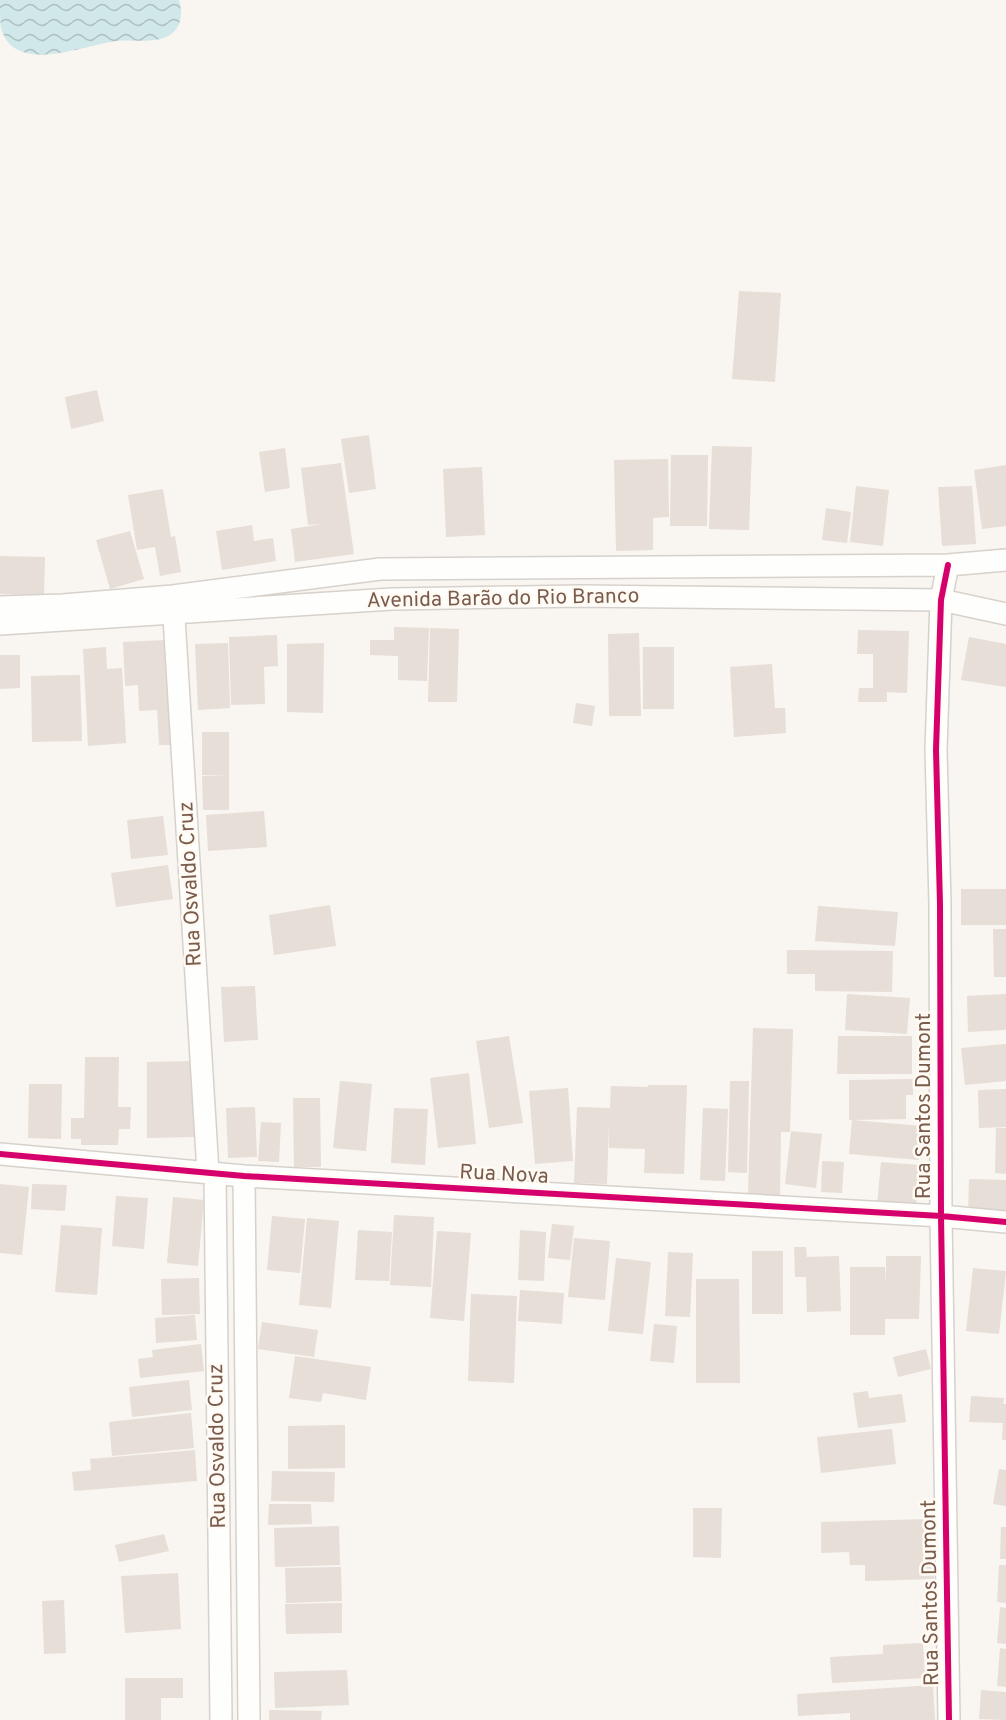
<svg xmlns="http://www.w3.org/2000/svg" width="1006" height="1720" font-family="Overpass,sans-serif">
<defs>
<pattern id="water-waves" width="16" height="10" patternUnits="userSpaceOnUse" patternTransform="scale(1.5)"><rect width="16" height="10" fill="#d0e8ea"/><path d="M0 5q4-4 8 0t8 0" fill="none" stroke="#aebfc0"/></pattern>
</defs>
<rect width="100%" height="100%" fill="#f9f5f0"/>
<!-- water -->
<path fill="url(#water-waves)" d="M0 0H179C183 14 182 28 168 36 152 44 134 39 117 41 84 45 14 76 1 28 0 20 0 9 0 0Z"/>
<!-- building -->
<path fill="#e6ded7" d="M739 291 781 293 775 382 732 379Z
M97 390 104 421 71 429 65 397Z
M369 435 376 489 349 493 341 439Z
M712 446 752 447 749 530 709 529Z
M285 448 290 488 265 492 259 452Z
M671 455H708L707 526H670Z
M668 459 669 517 653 518V550L616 551 614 460Z
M341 463 354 554 295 562 291 529 322 524 308 525 301 468Z
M1006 465V526L982 529 974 470Z
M482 467 485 535 446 537 443 469Z
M856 486 889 490 883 546 850 542Z
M972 486 976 544 942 546 938 487Z
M163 489 171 537 175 536 181 572 160 576 155 547 137 550 128 495Z
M826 508 851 512 847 543 822 540Z
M252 525 254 541 273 538 276 561 222 570 216 531Z
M130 531 144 579 110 589 96 540Z
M0 556 45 557 44 595 0 594Z
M394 627 429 628 427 681 398 680V656L370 655V640H394Z
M430 628 459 629 457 702H428Z
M858 630 909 631 907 693 887 692V702H858L859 688H873V654H857Z
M639 633 641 716H609L608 634Z
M277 635 278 666 264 667 265 704 231 705 229 637Z
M969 637 1006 644V687L961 680Z
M167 640 172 745H159L157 710 139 711 138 685 125 686 123 642Z
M228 643 230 708 198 710 195 644Z
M324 643 323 713 287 712V644Z
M106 647 107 669 122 668 126 743 88 746 83 649Z
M643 647H674V709H643Z
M0 655H20V688L0 689Z
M772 664 775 708H785L786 733 734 737 730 667Z
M80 675 82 741 32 742 31 676Z
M576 703 595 706 592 726 573 723Z
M202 732H229V775H202Z
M229 775V810H203L202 776Z
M264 811 267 847 208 851 206 815Z
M163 816 168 855 131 859 127 820Z
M168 865 173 899 116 907 111 873Z
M961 889H1006V925H961Z
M330 905 336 946 274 955 269 915Z
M818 906 898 912 895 946 815 941Z
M993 929H1006V977H994Z
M787 950 893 951 892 992 815 991V974H787Z
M255 986 258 1040 224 1042 221 987Z
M847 994 910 998 907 1034 845 1030Z
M1006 994V1030L968 1032 967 996Z
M753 1028 793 1029 790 1132H781L780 1196 748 1195Z
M509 1036 523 1123 489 1128 476 1041Z
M838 1036H912V1074H837Z
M1006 1044V1081L965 1085 961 1048Z
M85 1057H119L118 1107H131L130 1129H119L118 1145H81V1139H71V1118H84Z
M195 1061 196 1137 147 1138V1062Z
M469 1073 476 1144 438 1148 430 1078Z
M913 1079V1095H906V1119L849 1120V1080Z
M340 1081 372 1084 366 1151 333 1148Z
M730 1081H749L747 1173 728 1172Z
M29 1084H62L61 1139 28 1138Z
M648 1085H687L684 1174 644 1173 645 1149 609 1148V1123L607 1184 574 1183 577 1107 610 1108 611 1086 648 1087Z
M568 1088 573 1161 535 1164 529 1091Z
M1006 1089V1127L979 1128 978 1090Z
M293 1098H320L321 1167H294Z
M255 1107 257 1157 228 1158 226 1108Z
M394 1108 428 1109 425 1165 391 1163Z
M703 1108 728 1109 725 1181 700 1180Z
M852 1120 922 1126 919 1160 849 1154Z
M261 1122 281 1123 279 1162 258 1161Z
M996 1128H1006V1174L995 1173Z
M791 1131 822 1134 816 1188 785 1184Z
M822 1161 844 1162 842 1193 821 1192Z
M881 1162 919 1165 916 1207 877 1204Z
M969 1179 1006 1180V1217L968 1216Z
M0 1184 29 1187 22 1255 0 1253Z
M32 1184 67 1185 65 1211 31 1209Z
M116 1196 148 1198 144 1249 112 1246Z
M173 1197 204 1200 198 1266 167 1263Z
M394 1215 434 1217 431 1287 390 1285Z
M272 1216 305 1219 300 1273 267 1270Z
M307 1218 339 1221 331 1308 299 1305Z
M552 1224 574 1226 570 1260 548 1258Z
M61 1225 102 1228 97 1295 55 1292Z
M358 1230 392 1232 389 1281 355 1280Z
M520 1230 546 1232 544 1281 518 1280Z
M437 1231 471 1233 464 1321 430 1318Z
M574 1238 610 1241 605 1300 568 1297Z
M794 1247H806L807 1257 839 1256 841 1311 807 1312 806 1277H795Z
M752 1251H783V1314H752Z
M668 1252 693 1253 690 1317 665 1316Z
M886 1256H921L919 1319H885V1335H850V1267H885L886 1286Z
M616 1258 651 1262 643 1334 608 1331Z
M973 1268 1006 1271 999 1334 966 1331Z
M199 1278 200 1314 162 1315 161 1279Z
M696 1279H739L740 1383H696Z
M520 1290 564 1293 562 1324 518 1321Z
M471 1294 517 1296 514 1383 468 1381Z
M195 1315 197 1340 156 1343 155 1318Z
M262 1322 318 1330 314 1357 258 1349Z
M654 1324 677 1326 674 1363 650 1361Z
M201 1344 204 1371 140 1378 138 1359 153 1357 152 1350Z
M926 1349 931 1369 898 1377 893 1357Z
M295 1356 371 1367 366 1400 323 1393 321 1402 289 1398Z
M189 1380 192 1410 132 1417 129 1387Z
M868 1391 869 1398 902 1394 906 1422 858 1428 853 1393Z
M971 1396 1004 1398 1003 1404H1006V1440H1002L1003 1423 969 1422Z
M191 1413 194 1448 112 1456 109 1422Z
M345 1425V1468L288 1469V1426Z
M892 1429 896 1464 821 1473 817 1437Z
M195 1450 197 1481 74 1491 72 1472 91 1470 90 1459Z
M999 1469 1006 1470V1506L993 1504Z
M272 1471 335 1472 334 1502 271 1501Z
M269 1504H311L312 1524 268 1525Z
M693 1508H722L721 1558 693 1557Z
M929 1519 930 1549 922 1550H934V1579L865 1581V1565H850L849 1552 821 1553V1522Z
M339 1526 340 1565 275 1567 274 1528Z
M1001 1527H1006V1559H1000Z
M164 1534 169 1551 119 1562 115 1545Z
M999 1565H1006V1603L997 1602Z
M341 1567 342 1601 286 1603 285 1568Z
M178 1573 181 1629 125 1633 121 1576Z
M64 1600 66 1653 44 1654 42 1601Z
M342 1603V1633L286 1634 285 1604Z
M1000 1607 1006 1608V1644L997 1643Z
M923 1643 925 1678 832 1683 830 1657 883 1654V1645Z
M1000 1648 1006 1649V1687L997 1686Z
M347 1670 349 1705 275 1708 274 1672Z
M125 1678H183V1698H161V1720H125Z
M933 1685 935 1720H850V1713L798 1716 797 1694Z
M981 1690 1006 1692V1720L979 1719Z
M269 1710 322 1711 321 1720H269Z"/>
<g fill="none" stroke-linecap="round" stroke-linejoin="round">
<!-- minor casing -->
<g stroke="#d7d1cb" stroke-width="24">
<path id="minor" d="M948 565 941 600 936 750 940 904 941 1216 949 1720
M173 601 208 1172
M0 607 63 605 173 596 380 569 948 565 1006 560
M0 624 392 599 579 596 941 600 1006 614
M0 1154 244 1176 941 1216 1006 1222
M215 1173 221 1720
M244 1176 249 1720"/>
</g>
<!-- minor -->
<use href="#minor" stroke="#fefefd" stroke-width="21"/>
<!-- cycleway casing -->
<g stroke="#fffaf3" stroke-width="10">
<path id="cycleway" d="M948 565 941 600 936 750 940 904 941 1216 949 1720
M0 1154 244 1176 941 1216 1006 1222"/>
</g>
<!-- cycleway -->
<use href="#cycleway" stroke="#d6006c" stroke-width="6"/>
</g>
<g text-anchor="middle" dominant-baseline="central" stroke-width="5" stroke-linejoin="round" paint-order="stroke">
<!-- street labels -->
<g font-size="21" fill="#7a5c4d" stroke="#fffaf3">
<text transform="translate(503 599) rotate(-1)">Avenida Barão do Rio Branco</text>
<text transform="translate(191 884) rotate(-93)">Rua Osvaldo Cruz</text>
<text transform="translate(924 1106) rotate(-90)">Rua Santos Dumont</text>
<text transform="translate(504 1175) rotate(3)">Rua Nova</text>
<text transform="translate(218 1446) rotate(-91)">Rua Osvaldo Cruz</text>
<text transform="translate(931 1593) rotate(-91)">Rua Santos Dumont</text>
</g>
</g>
</svg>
